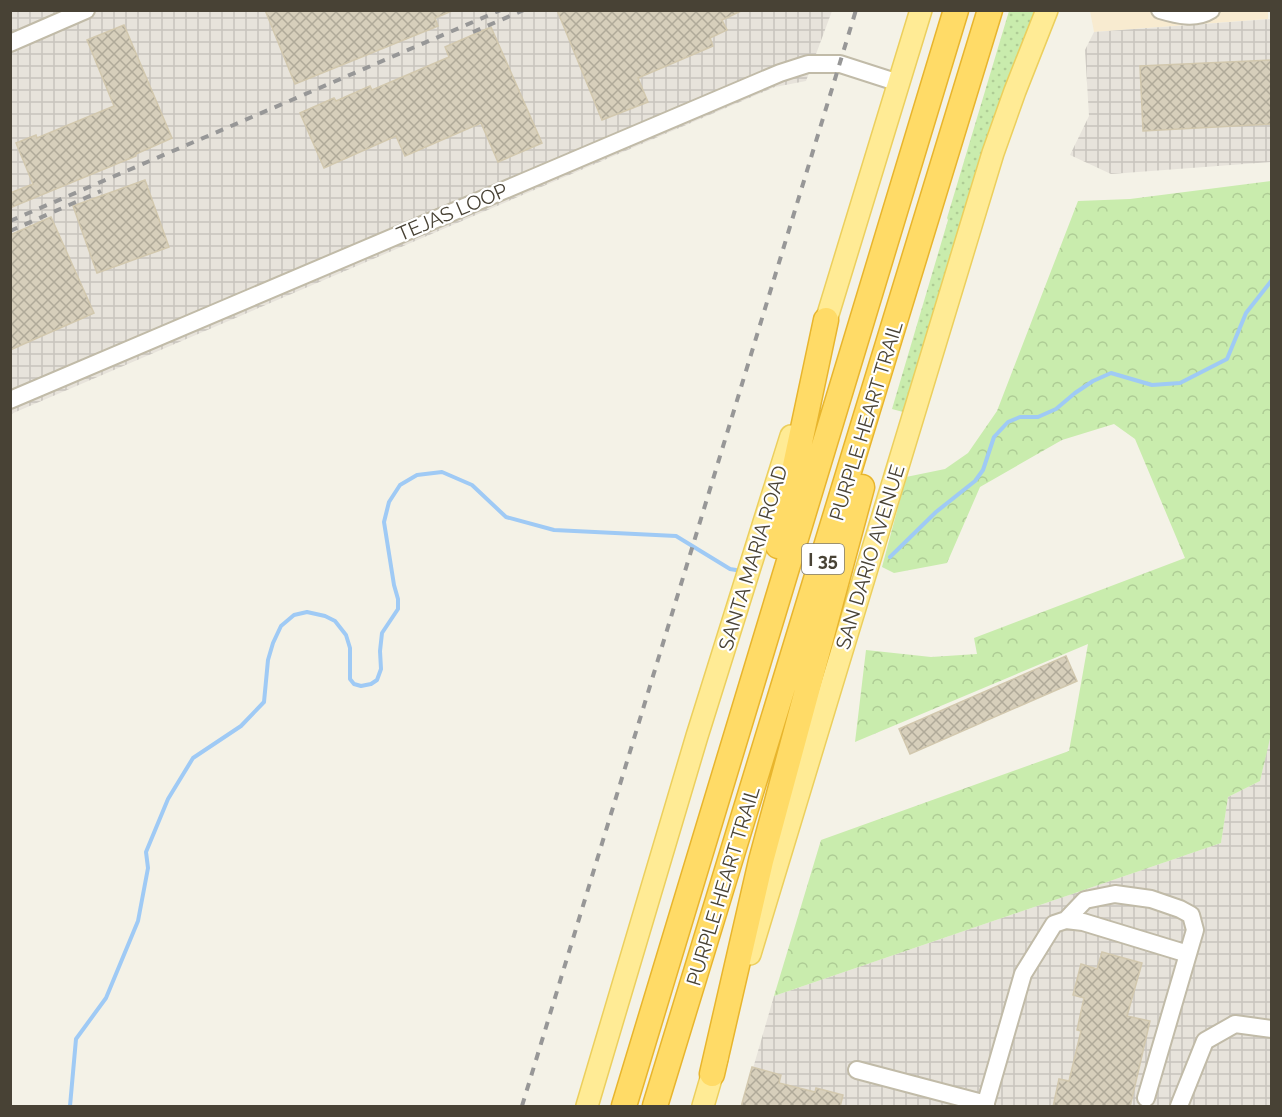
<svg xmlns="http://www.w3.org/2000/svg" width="1282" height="1117" font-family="Raleway,sans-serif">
<defs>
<pattern id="industrial-grid" width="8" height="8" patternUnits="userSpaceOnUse" patternTransform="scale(1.5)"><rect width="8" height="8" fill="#e7e3db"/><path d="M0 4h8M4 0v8" fill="none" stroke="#c8c4bd"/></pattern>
<pattern id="grass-dots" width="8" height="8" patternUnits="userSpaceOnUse" patternTransform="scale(1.5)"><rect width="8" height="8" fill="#c9ecad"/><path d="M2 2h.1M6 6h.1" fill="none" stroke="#aecc95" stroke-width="1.8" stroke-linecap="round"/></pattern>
<pattern id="forest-crowns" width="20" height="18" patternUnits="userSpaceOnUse" patternTransform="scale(1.5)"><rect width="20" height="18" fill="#c9ecad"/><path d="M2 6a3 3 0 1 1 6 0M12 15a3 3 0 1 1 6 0" fill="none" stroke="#aecc95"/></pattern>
<pattern id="building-cross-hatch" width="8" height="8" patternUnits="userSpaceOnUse" patternTransform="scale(1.5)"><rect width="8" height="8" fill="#d7cfbb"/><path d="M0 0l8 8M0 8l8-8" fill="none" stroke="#b0aa99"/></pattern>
</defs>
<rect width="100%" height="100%" fill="#f4f2e7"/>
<!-- commercial -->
<path fill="#f8ebd0" d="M1090 11H1268V19L1094 32Z"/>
<!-- industrial -->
<path fill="url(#industrial-grid)" d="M11 11H832L806 81 775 87 11 414Z
M1271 19V162L1111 174 1070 155 1089 116 1085 50 1094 32Z
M1271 730V1106H742L774 996 1221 843 1228 797 1260 781Z"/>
<!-- grass -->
<path fill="url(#grass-dots)" d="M1009 11H1035L986 140 903 412 892 409 948 220 947 218Z"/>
<!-- forest -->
<path fill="url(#forest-crowns)" d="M1271 181 1272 730 1260 781 1228 797 1221 843 774 996 821 840 1069 751 1088 644 855 742 866 650 931 657 977 654 974 638 1185 558 1135 439 1114 424 1062 440 980 487 947 563 894 573 882 567 906 477 945 469 968 453 997 411 1078 201 1130 199Z"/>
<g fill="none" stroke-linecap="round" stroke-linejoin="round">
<!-- stream -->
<path stroke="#9fcaf5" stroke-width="4" d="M890 557 936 512 975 481 983 470 994 437 1008 422 1020 417H1038L1056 409 1075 393 1093 381 1111 373 1152 385 1180 383 1227 359 1246 313 1272 280
M70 1106 76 1039 106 998 138 921 148 868 146 852 168 799 193 758 241 726 264 702 268 660 273 643 281 626 294 615 307 612 325 616 335 621 346 635 350 648V679L354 684 361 686 371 684 377 680 381 669 380 651 382 633 398 609V599L394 585 384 522 389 502 400 485 417 475 442 472 472 485 506 517 554 530 676 536 730 569 736 570"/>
</g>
<!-- building -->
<path fill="url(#building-cross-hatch)" stroke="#d2c8ae" stroke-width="1.5" d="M265 10H452V11L435 18 438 26 295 84Z
M557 10H743L722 20 727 30 710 38 713 46 638 78 648 102 602 120Z
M124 25 172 138 136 154V156L10 208V193L33 184 16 143 36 135 37 138 114 106 87 40Z
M491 27 542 143 498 162 481 123 405 156 396 136 324 168 300 113 334 98 336 101 370 86 372 90 449 57 445 47Z
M1272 60V124L1143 131 1140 66Z
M145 180 169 247 97 273 73 206Z
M51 217 94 313 10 350V235Z
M1066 656 1077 681 910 754 899 729Z
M1102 952 1142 963 1127 1016 1150 1021 1130 1107H1053L1059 1079 1069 1081 1081 1031 1077 1030 1084 998 1073 995 1081 964 1097 969Z
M752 1067 781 1075 779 1083 815 1092 816 1088 843 1095 840 1107H741Z"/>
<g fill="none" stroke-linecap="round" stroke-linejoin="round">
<!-- minor casing -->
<g stroke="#c1bba8" stroke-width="20">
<path id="minor" d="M1160 10C1177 15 1195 20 1211 10
M10 43 86 10
M10 400 780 73 808 64H840L899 83
M1066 920 1085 900 1115 894 1151 899 1180 909 1191 915 1195 930 1146 1098
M857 1070 986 1104
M985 1106 1023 974 1054 924 1066 920 1083 922 1188 954
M1179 1106 1205 1041 1235 1024 1272 1029"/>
</g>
<!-- major casing -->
<g stroke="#eccf5d" stroke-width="24">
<path id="major" d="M822 334 921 10
M750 954 993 153 1015 91 1047 10
M587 1106 697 736 791 436
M703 1106 717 1058"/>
</g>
<!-- highway casing -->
<g stroke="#e8b52d" stroke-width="27">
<path id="highway" d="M778 546 826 320
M712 1074 761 861 862 487
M624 1106 956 10
M655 1106 990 10"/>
</g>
<!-- minor -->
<use href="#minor" stroke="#fff" stroke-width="16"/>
<!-- major -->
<use href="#major" stroke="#ffeb95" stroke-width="21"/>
<!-- highway -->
<use href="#highway" stroke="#ffdb67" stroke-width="24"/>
<!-- rail -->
<path stroke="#979797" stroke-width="4" stroke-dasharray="8 8" stroke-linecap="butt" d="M473 32 524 10
M10 221 501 10
M10 231 101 191
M522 1106 856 10"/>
</g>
<g text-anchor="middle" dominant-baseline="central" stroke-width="4.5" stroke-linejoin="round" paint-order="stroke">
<!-- shield labels -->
<rect fill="#fff" stroke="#7f7b72" stroke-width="1.5" x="802" y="544" width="42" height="30" rx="4.5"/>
<g font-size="18" font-weight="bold" fill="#484235">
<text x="823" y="559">I 35</text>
</g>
<!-- street labels -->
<g font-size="20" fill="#484235" stroke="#fff">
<text transform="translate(452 212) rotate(-23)">TEJAS LOOP</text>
<text transform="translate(866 421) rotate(-73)">PURPLE HEART TRAIL</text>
<text transform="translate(870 557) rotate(-73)">SAN DARIO AVENUE</text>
<text transform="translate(753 558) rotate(-73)">SANTA MARIA ROAD</text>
<text transform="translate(723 886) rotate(-73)">PURPLE HEART TRAIL</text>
</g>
</g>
<!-- border -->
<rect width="1282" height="1117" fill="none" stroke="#484235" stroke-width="24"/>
</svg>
